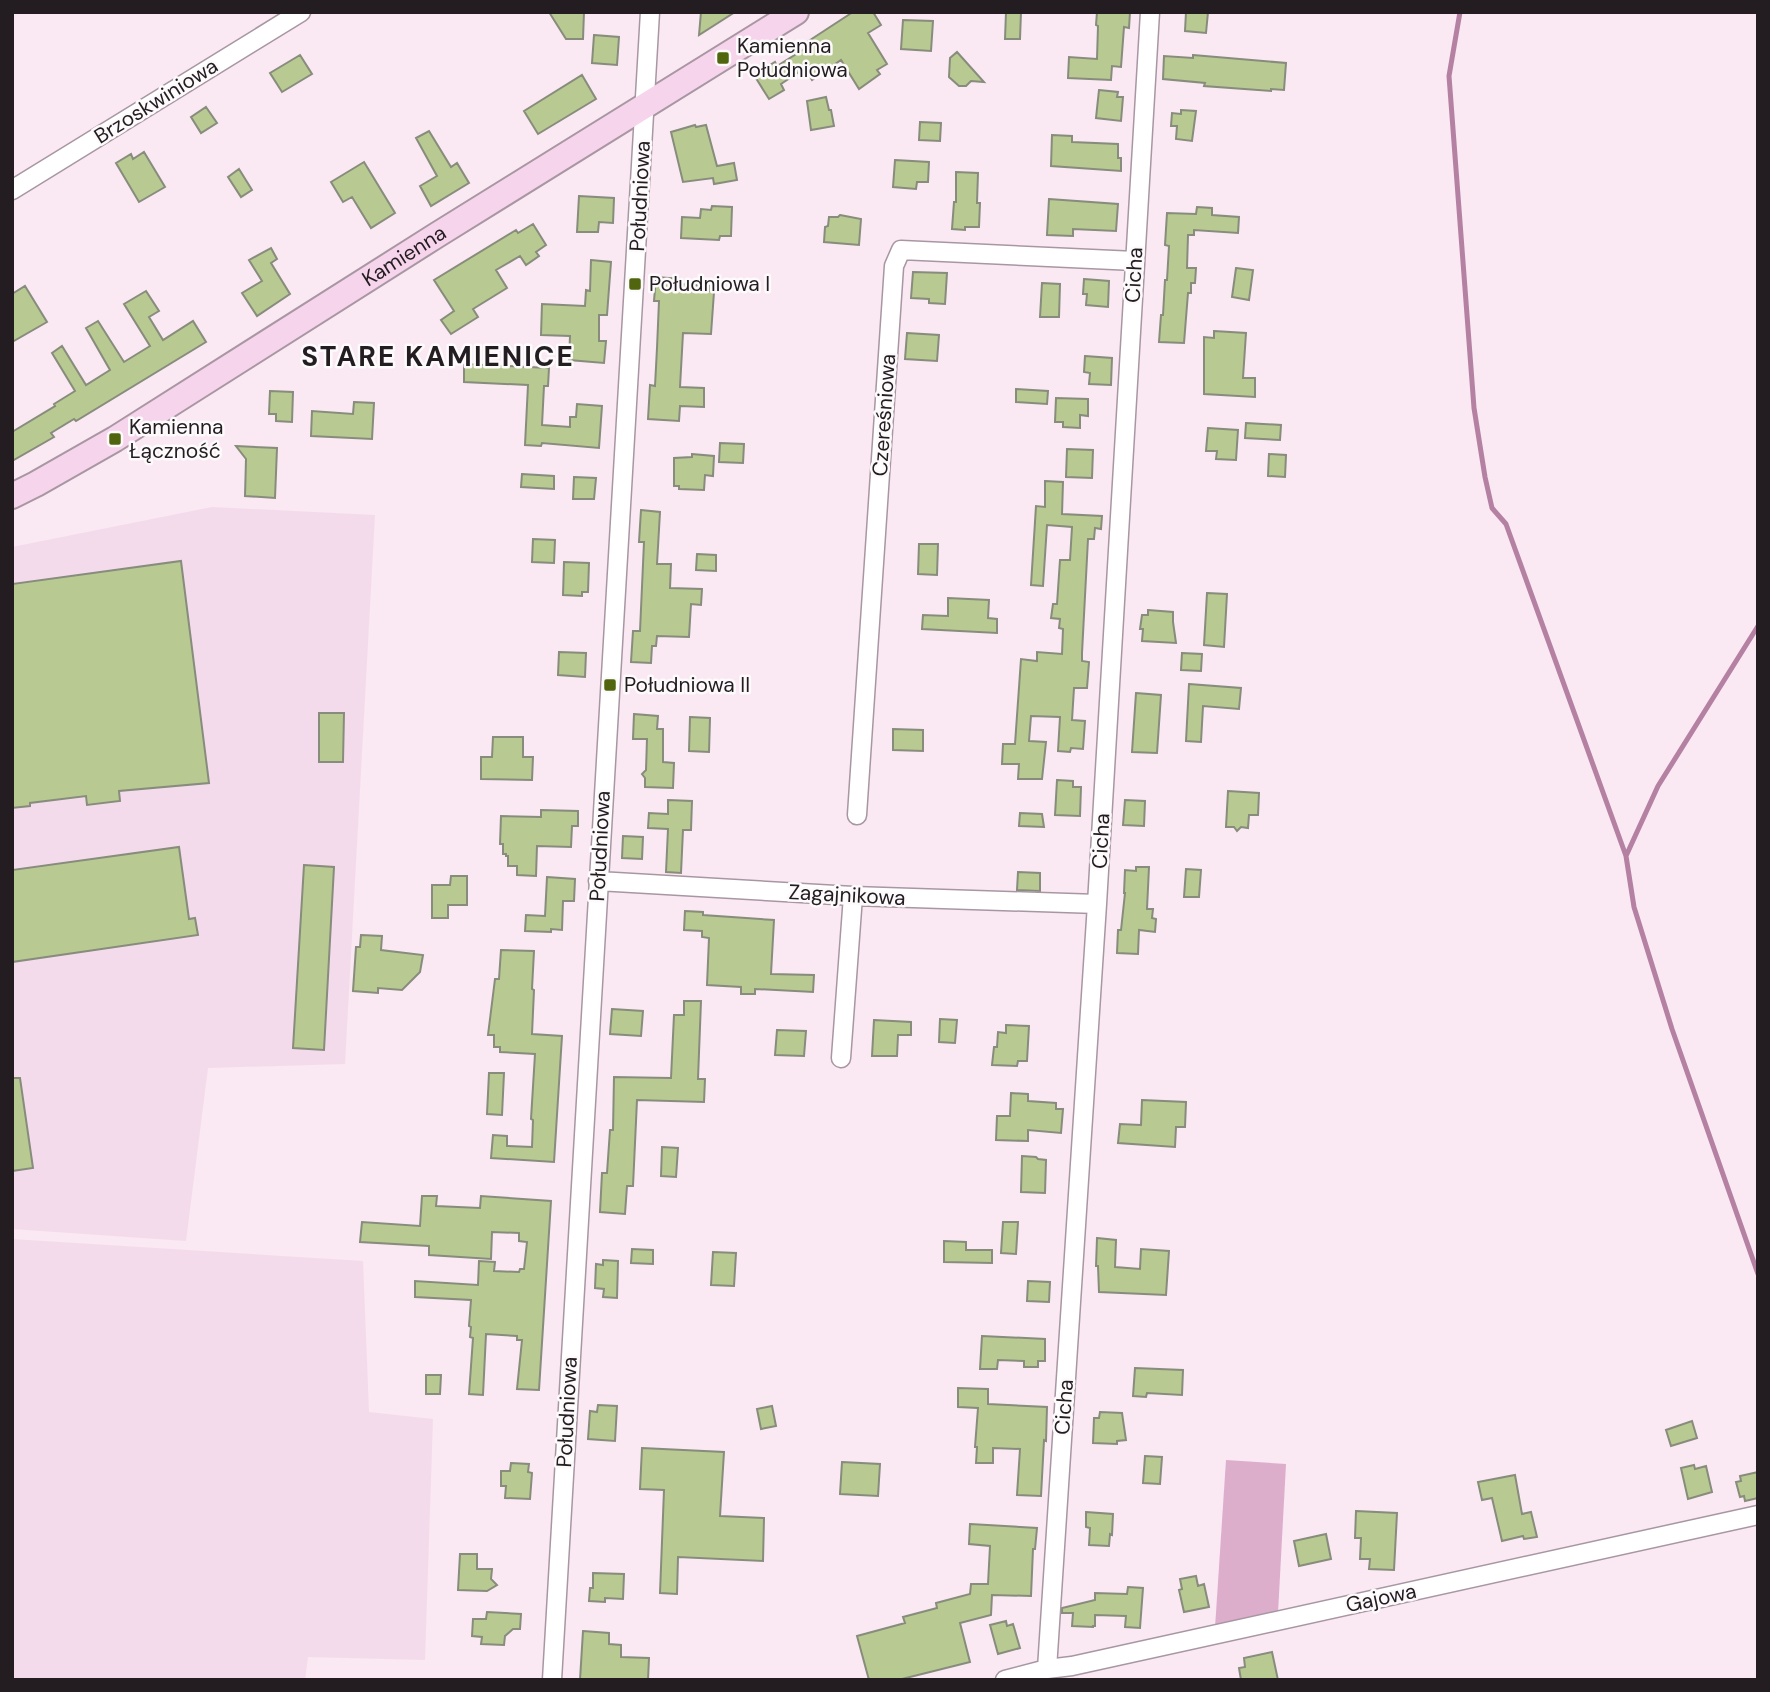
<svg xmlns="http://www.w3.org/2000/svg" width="1770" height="1692" font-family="'DM Sans',sans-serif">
<rect width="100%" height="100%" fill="#fae8f3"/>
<!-- built -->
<path fill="#f4dbeb" d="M212 507 375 515 345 1064 208 1068 186 1241 12 1229V547Z
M12 1239 363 1261 369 1412 433 1419 425 1660 308 1657 305 1680H12Z"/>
<!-- green -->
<path fill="#ddadcc" d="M1226 1460 1286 1464 1278 1613 1215 1628Z"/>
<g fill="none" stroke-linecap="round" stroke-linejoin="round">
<!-- stream -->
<path stroke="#b581a3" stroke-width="5" d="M1460 12 1449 76 1474 408 1485 477 1492 508 1506 524 1626 856
M1758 626 1658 786 1626 856 1634 907 1672 1029 1758 1274"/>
</g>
<!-- building -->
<path fill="#b8ca91" stroke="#878c7c" stroke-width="2" d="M549 12H584L583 39H566Z
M701 12H735L699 35Z
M853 12H873L881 25 868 33 887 64 877 70 880 74 859 89 841 60 812 80 805 68 781 84 784 90 769 99 754 75 775 62 777 66 809 46 807 42Z
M1006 12H1021L1020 39H1005Z
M1097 12H1130L1129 28 1124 27 1121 67 1112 66 1111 80 1068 78 1069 57 1097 59 1098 26 1096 25Z
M1186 12H1208L1206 33 1185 31Z
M903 20 933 21 931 51 901 49Z
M594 35 619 37 617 65 592 63Z
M957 52 984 82 971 81 966 86H959L949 77 950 58Z
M300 55 312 74 282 92 270 73Z
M1193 55 1286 63 1284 90 1271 89V91L1204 86 1205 83 1163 79 1164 56 1193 58Z
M582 75 596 99 538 134 524 111Z
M1099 90 1118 92 1117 97H1123L1121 121 1096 118Z
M826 97 829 110H831L834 126 811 130 807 101Z
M206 107 217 123 201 133 191 117Z
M1181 110 1196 111 1192 141 1176 139 1177 126H1171L1172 113 1181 114Z
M920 122 941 123 940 141 919 140Z
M695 125 696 127 706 125 717 166 734 163 737 180 714 184 713 178 683 182 671 132Z
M429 131 451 167 457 163 469 183 431 206 420 186 437 176 416 138Z
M1052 135 1072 136V142L1118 144V158H1121V171L1051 166Z
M144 152 165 187 139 202 116 163 131 154 133 159Z
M895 160 929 162 928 182H917L916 189 893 187Z
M364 162 395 213 371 228 352 197 343 202 331 182Z
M239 169 252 190 241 197 228 177Z
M956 172 978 173 977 203H980L979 227H965V230L952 229 954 202H956Z
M579 196 614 198 613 223 599 222 598 232H577Z
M1049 199 1118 204 1116 231 1073 229V236L1047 235Z
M712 206 732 207 731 236H720L719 240 681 238 682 217 700 218 701 209 711 210Z
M1197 207 1212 208V215L1239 217 1238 233 1194 230V235H1188L1187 268H1196L1195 283H1191V293H1188L1184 343 1159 342 1161 315H1163L1165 280H1167L1169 246 1165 245 1167 213 1196 214Z
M840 215 861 219 859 245 824 242 825 227 828 226 829 217H838Z
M533 224 546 245 536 252 539 256 526 265 520 256 496 270 507 288 473 309 478 317 451 334 441 320 454 311 434 280 516 230 518 233Z
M271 248 277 259 271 263 290 294 257 316 242 293 262 281 249 260Z
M591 260 611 262 607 315H599V341H606L604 363 569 360 570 336 541 335 542 304 585 306 586 290 590 291Z
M1236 268 1253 270 1249 300 1232 297Z
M913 272 947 273 945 304 929 303V299L911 298Z
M656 277 681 279 680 284 710 286V291L714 292 711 334 683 333 680 387 704 388V407L680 406 679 421 648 419 650 385 655 386 657 348 659 301H654Z
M1084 279 1109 281 1108 307 1086 305 1087 294H1083Z
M1042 283 1060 284 1059 317H1040Z
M25 286 47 322 12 342V294Z
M146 291 159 311 149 317 163 340 193 321 206 342 76 421 74 419 51 433 54 437 12 461V432L55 406 54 404 75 391 52 353 62 346 86 385 110 370 86 328 98 321 124 362 150 346 124 304Z
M1214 331 1246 333 1243 378H1255V397L1204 394V337L1214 338Z
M907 333 939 335 937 361 905 359Z
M1085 356 1112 358 1111 385 1089 384 1090 373 1084 372Z
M464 364 549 368 548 386H544L542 425 570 427V417H576L577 404 602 406 599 448 542 443 541 446 525 445 528 385 464 382Z
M1016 389 1048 391 1047 404 1016 402Z
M270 391 293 392 292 422 276 421V414H269Z
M1056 398 1088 399V416L1080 415V428L1063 427V422H1055Z
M354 402 374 403 372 439 311 436 312 411 353 414Z
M1246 423 1281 425 1280 440 1245 438Z
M1208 428 1238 430 1236 460 1216 459 1217 451H1206Z
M720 443 744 444 743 463 719 462Z
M236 446 277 448 275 498 245 496 246 459Z
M1067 449 1093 450 1092 478 1066 477Z
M692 454 714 456 713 476 705 475 704 490 679 489V486H674V458L692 457Z
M1269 454 1286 455 1285 477 1268 476Z
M522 474 554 476V489L521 487Z
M574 477 596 478 594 499H573Z
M1045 481 1063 482 1062 514 1102 516 1101 529 1095 528 1094 539H1088L1082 653V661L1089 662 1087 688H1074L1072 720 1085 721 1083 749 1071 748 1070 752 1058 751 1060 717 1031 716 1029 741 1046 742 1042 779H1018L1019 764H1002L1003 744H1015L1021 659 1037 661V652L1062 654 1063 629 1059 628 1060 619 1051 618 1053 604H1057L1060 560H1070L1072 527 1047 525 1043 586 1031 585 1036 506 1045 507Z
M641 510 660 512 657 564H671L670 588 702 589 701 605 691 604 689 637 657 636 656 646H652L651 663 631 662 633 631H640L644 542H639Z
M533 539 555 540 554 563 532 562Z
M919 544H938L937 575 918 574Z
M697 554 716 555V571L696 570Z
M181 561 209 783 119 791 120 801 87 805 86 796 30 803V806L12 808V584Z
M564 562 589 563 588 592H582V596L563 595Z
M1207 593 1227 594 1224 647 1204 645Z
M948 598 989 600 988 618 997 619V633L922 629 923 615 948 616Z
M1148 610 1173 612V622L1176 643 1142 641 1143 629H1140L1142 615H1148Z
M559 652 586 653 585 677 558 675Z
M1182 653 1202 654 1201 671 1181 670Z
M1189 684 1241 688 1239 709 1203 706 1201 742 1186 741Z
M1136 693 1161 695 1157 753 1132 752Z
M319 713H344L343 762H319Z
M634 714 658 716 657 729H663V762L674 763 673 788 645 787V778L642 774 646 770 647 739H633Z
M690 717 710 718 709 752 689 751Z
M893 729 923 730V751L893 750Z
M493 737H523V757H533L532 780 481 779V757H492Z
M1057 780 1073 781V787H1081L1080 816 1055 815Z
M1228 791 1259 793 1258 815H1249L1248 828 1241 827 1237 831 1234 827H1226Z
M668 800 692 801 691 830H683L681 873 666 872 668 829 648 828 649 813 668 814Z
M1125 800 1145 801 1144 826 1123 825Z
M541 810 578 811V826H572L571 847 537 846 536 876 517 875V866H508V856H506V854H503V844H500L501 816 541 817Z
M1020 813 1042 814 1044 827 1019 826Z
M623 836 643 837 642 859 622 858Z
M179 847 189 919 195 918 198 935 12 962V870Z
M304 865 334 867 324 1050 293 1048Z
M1136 867H1149L1147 909H1153L1152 918 1156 919 1155 932 1139 930 1138 954 1117 953 1118 930H1121L1125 893H1124L1125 870 1136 871Z
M1186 869 1201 870 1199 897H1184Z
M1018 872 1040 873V891L1017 890Z
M451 876H467V905H448V918H432V885H450Z
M547 877 575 879 574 901H563L562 930 551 929V932L525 931 526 915 545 916Z
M685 911 703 912V915L774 920 771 974 814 975 813 992 755 989V994H741V987L707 985 709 938 702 937V931L684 930Z
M361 935 382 936 381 950 423 955 420 972 402 990 378 988V993L353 991 356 947H360Z
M501 950 534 951 532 989 534 990 532 1034 562 1036 554 1162 491 1158 493 1135 507 1136V1146L532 1147 533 1120 531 1119 535 1054 500 1052V1047H494V1035H488L495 979H499Z
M684 1001H701L698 1079H705L704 1102 637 1100 633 1186H627L625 1214 600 1212 602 1173H607L610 1130H613L614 1077 671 1078 674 1015H684Z
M612 1009 643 1011 641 1036 610 1034Z
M940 1019 957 1020 955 1043 939 1042Z
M874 1020 911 1022V1035H898L897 1056H872Z
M1006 1025 1029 1026 1027 1061H1018L1017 1066 992 1065 994 1047H997L998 1032 1006 1033Z
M777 1030 806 1031 804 1056 775 1055Z
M489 1073H504L502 1115 487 1114Z
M12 1078H20L33 1168 12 1171Z
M1011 1093 1028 1094V1101L1056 1103V1109H1063L1061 1133 1028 1130V1141L996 1140 997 1116H1010Z
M1142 1100 1186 1102 1185 1127H1176L1175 1147 1118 1143 1120 1124 1141 1125Z
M662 1147 678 1148 676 1177 661 1176Z
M1022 1156 1036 1157 1038 1159 1046 1160 1045 1193 1021 1192Z
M422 1196H437L436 1206 480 1208 481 1196 551 1201 539 1390 517 1389 522 1340H517V1336L486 1334 483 1395 469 1394 473 1338 470 1337 471 1327 469 1326 471 1300 415 1297V1281L478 1285 479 1261 495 1262 494 1271 519 1272 520 1269H524L527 1242 519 1241V1233L492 1232 491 1259 429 1255V1246L360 1242 362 1222 420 1226Z
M1003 1222H1018L1016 1254 1001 1253Z
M1097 1238 1116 1240 1115 1267 1140 1269 1141 1249 1169 1251 1166 1295 1099 1292 1098 1266H1096Z
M944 1241 966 1242V1250H992V1263L944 1262Z
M632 1249 653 1250V1264L631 1263Z
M713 1252 736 1253 734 1286 711 1285Z
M603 1260 618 1261 617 1298 603 1297 604 1289 595 1288 596 1264 603 1265Z
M1028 1281 1050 1282 1049 1302 1027 1301Z
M982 1336 1045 1339V1361H1038V1367H1024V1361L998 1360 997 1369H980Z
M1135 1368 1183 1370 1182 1395 1147 1393 1146 1397 1133 1396Z
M426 1375H441L440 1394H426Z
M958 1388 988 1389V1404L1047 1407 1046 1441 1044 1440 1041 1496 1017 1495 1020 1449 993 1448V1463H976L977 1447H975L978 1408 958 1407Z
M598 1405 617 1406 615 1441 588 1439 590 1411 597 1412Z
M772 1406 776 1426 761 1429 757 1409Z
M1100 1412 1122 1413 1126 1440 1117 1441V1444L1093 1443 1094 1418H1099Z
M1692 1421 1697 1438 1671 1446 1666 1430Z
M642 1448 724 1452 720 1516 764 1518 763 1561 678 1557 677 1594 660 1593 664 1490 640 1489Z
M1145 1456 1162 1457 1160 1484 1143 1483Z
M842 1462 880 1464 878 1496 840 1494Z
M511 1463 529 1464 528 1472 532 1473 530 1499 505 1498 506 1486H501V1471H510Z
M1694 1465 1695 1469 1706 1466 1712 1492 1688 1499 1681 1468Z
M1758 1472V1498L1745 1501 1744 1496 1740 1497 1736 1482 1741 1481 1740 1476Z
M1515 1475 1522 1514 1531 1512 1537 1537 1524 1539 1523 1536 1502 1541 1492 1498 1482 1500 1478 1482Z
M1356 1511 1397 1513 1394 1570 1369 1569 1370 1559H1360L1361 1538H1355Z
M1086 1512 1113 1514 1112 1535 1110 1534 1109 1546 1089 1545 1090 1528 1086 1527Z
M970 1524 1037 1528 1035 1549H1033L1031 1596 992 1595 991 1615 960 1623 970 1662 898 1680H869L857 1636 905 1623 903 1617 937 1608 936 1603 970 1594 971 1584H988L990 1546 969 1544Z
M1326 1534 1331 1559 1299 1566 1294 1541Z
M460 1554H477V1569H492L491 1579 497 1585 487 1591 458 1590Z
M593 1573 624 1574 623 1599 605 1598V1602L589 1601 590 1588H593Z
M1196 1576 1198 1586 1204 1584 1209 1607 1184 1612 1179 1590 1182 1589 1180 1579Z
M1128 1587 1143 1588 1140 1628 1125 1627 1126 1616 1095 1615V1626H1093V1627L1072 1626 1073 1613H1062V1608L1095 1600V1593L1127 1594Z
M487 1612 521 1614 520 1629H513L505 1636 504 1645 481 1644 482 1637 472 1636 473 1619H486Z
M1006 1621 1007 1626 1013 1624 1020 1648 998 1654 990 1625Z
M583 1631 609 1633V1644L621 1645V1657L649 1658 648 1680H580Z
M1272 1652 1278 1680H1241L1239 1668 1245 1667 1244 1658Z"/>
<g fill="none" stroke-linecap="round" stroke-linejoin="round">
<!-- street casing -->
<g stroke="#a897a2" stroke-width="21">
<path id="street" d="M12 190 301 12
M857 815 894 266 901 250 1135 261
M598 881 853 896 1097 904
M841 1058 853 896
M1047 1669 1097 904 1150 12
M552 1680C584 1124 618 568 650 12
M1005 1680 1047 1669 1072 1666 1758 1515"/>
</g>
<!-- secondary casing -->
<g stroke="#a897a2" stroke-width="28">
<g id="secondary">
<path id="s1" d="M12 496 36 484 115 439 437 235 796 12"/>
</g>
</g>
<!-- street -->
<use href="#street" stroke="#fff" stroke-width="18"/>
<!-- secondary -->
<use href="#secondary" stroke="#f6d4ec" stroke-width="24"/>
</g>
<!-- markers -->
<g fill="#51640e" stroke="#fdfafc" stroke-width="2.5">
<rect x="716" y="51" width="14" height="14" rx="3.5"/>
<rect x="628" y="277" width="14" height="14" rx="3.5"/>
<rect x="108" y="432" width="14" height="14" rx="3.5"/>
<rect x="603" y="678" width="14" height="14" rx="3.5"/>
</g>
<g text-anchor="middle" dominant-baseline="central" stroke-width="5" stroke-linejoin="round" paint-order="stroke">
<!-- poi labels -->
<g font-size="21" fill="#231d21" stroke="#fdfafc" text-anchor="start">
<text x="737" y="46">Kamienna<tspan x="737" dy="24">Południowa</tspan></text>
<text x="649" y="284">Południowa I</text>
<text x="129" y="427">Kamienna<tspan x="129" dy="24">Łączność</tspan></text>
<text x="624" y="685">Południowa II</text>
</g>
<!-- street labels -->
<g font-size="21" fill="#231d21" stroke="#fdfafc">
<text transform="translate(156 101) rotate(-32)">Brzoskwiniowa</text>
<text transform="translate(640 196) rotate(-87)">Południowa</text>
<text stroke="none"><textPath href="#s1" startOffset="460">Kamienna</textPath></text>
<text transform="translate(1134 275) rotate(-87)">Cicha</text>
<text transform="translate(884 415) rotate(-86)">Czereśniowa</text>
<text transform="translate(1101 841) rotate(-87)">Cicha</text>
<text transform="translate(600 846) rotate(-87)">Południowa</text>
<text transform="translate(847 895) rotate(3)">Zagajnikowa</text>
<text transform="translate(1064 1407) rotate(-86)">Cicha</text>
<text transform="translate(567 1412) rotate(-87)">Południowa</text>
<text transform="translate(1381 1598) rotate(-12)">Gajowa</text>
</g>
<!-- district labels -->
<g font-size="28" font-weight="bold" letter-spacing="2" fill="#231d21" stroke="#fdfafc">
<text x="438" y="356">STARE KAMIENICE</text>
</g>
</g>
<!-- border -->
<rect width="1770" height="1692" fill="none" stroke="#231d21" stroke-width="28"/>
</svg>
